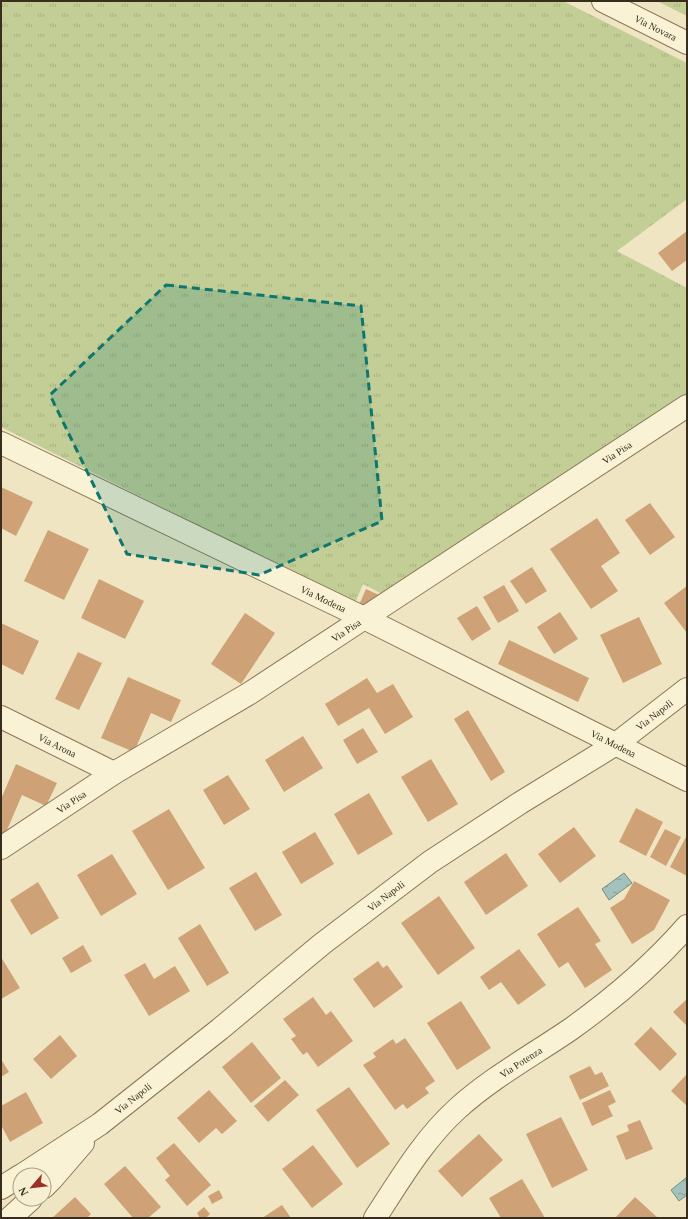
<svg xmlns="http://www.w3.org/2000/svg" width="688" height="1219" font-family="Georgia,serif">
<defs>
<pattern id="grass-tufts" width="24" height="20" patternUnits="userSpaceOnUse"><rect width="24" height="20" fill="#c2ce95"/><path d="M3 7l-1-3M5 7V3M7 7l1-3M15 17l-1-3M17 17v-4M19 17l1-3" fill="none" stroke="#a7b180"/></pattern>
<pattern id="water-ripples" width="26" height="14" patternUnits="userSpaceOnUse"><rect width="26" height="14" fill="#a4c2bb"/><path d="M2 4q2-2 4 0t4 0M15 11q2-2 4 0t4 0" fill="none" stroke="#879e97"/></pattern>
</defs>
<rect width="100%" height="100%" fill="#efe5c2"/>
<!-- grass -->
<path fill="url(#grass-tufts)" d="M1 1H563L687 63V199L617 251 687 288V394L386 596 363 584 355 603 1 427Z
M657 1H687V16Z"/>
<!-- water -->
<path fill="url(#water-ripples)" stroke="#6b908a" d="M624 873 632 883 609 900 602 889Z
M687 1177V1195L679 1201 671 1190Z"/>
<!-- building -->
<path fill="#cea276" d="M687 231V260L672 271 658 253Z
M1 487 33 502 16 536 1 528Z
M650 503 675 537 650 555 625 520Z
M597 518 620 553 601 566 618 591 591 609 550 549Z
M48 530 89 549 64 600 24 581Z
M532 567 547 591 526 604 510 581Z
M99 579 144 601 125 639 81 618Z
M504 585 519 611 498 623 483 597Z
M687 586V633L664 603Z
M366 589 379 595 372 610 359 605Z
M477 606 491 629 472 641 457 618Z
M560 612 578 639 554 654 537 627Z
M245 613 275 633 241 684 211 664Z
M639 617 662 664 623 683 600 635Z
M1 623 39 641 23 675 1 664Z
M509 640 589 678 578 702 498 664Z
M78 652 102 663 79 710 55 699Z
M128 677 181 700 171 722 151 713 134 752 101 738Z
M367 678 377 693 393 684 413 717 385 734 369 708 338 726 325 704Z
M468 710 505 772 491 781 454 719Z
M363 728 378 752 357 764 343 740Z
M303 736 323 768 284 792 265 760Z
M431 759 458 804 428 822 401 777Z
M16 764 57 783 46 806 22 795 4 837 1 836V799Z
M228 775 250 809 224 825 203 790Z
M369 793 393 834 358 855 334 814Z
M636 808 663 822 646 856 619 842Z
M169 809 205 868 168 890 132 831Z
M574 827 596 856 560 883 538 854Z
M665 829 681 837 666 866 650 857Z
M315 832 334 864 301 884 282 852Z
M687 835V876L670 867Z
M506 853 528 886 486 915 464 882Z
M112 854 137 894 101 916 77 875Z
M256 872 282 915 255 931 229 888Z
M634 881 670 900 654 930 632 944 610 908 624 899Z
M38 882 59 918 31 935 10 900Z
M439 896 475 948 438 975 401 923Z
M578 907 601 941 595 944 612 970 585 988 568 962 559 968 537 934Z
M200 924 229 973 207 986 178 938Z
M83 945 92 961 71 973 62 958Z
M519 949 546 985 518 1005 501 982 489 990 480 977Z
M1 957 20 988 1 999Z
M378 961 383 968 387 965 403 987 374 1008 353 979Z
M145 963 154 979 175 966 190 991 149 1016 124 975Z
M313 997 326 1015 331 1011 353 1041 318 1067 307 1052 303 1055 291 1039 296 1036 283 1019Z
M687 999V1026L673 1012Z
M461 1001 491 1048 457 1070 427 1023Z
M651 1027 677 1054 660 1071 634 1044Z
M60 1035 77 1056 51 1079 33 1059Z
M405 1038 435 1081 425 1088 429 1093 407 1109 403 1104 395 1110 363 1065 376 1057 373 1053 393 1039 396 1044Z
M252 1042 281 1078 251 1103 222 1067Z
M1 1059 9 1072 1 1077Z
M590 1066 595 1075 602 1072 609 1086 580 1100 569 1076Z
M687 1074V1106L671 1091Z
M285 1080 299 1095 268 1122 254 1106Z
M349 1087 390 1144 357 1168 316 1110Z
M209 1090 237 1121 222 1134 216 1128 199 1143 177 1118Z
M610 1090 616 1102 608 1106 613 1116 592 1126 582 1103Z
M26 1092 43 1123 10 1142 1 1125V1106Z
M561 1117 588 1170 552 1188 526 1134Z
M640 1120 653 1149 626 1160 616 1136 629 1131 627 1125Z
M479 1134 503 1160 462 1197 438 1171Z
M174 1143 211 1185 187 1206 165 1180 170 1176 156 1158Z
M313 1145 343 1184 312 1208 282 1169Z
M125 1166 161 1207 148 1218H133L104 1184Z
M522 1179 545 1218H501L489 1198Z
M219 1190 223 1198 212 1204 208 1196Z
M75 1197 91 1214 87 1218H52Z
M635 1197 658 1218H615Z
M282 1205 291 1218H262Z
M204 1207 210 1214 206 1218H200L197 1213Z"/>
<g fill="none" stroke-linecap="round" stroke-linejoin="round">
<!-- street casing -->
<g stroke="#897758" stroke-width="24">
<g id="street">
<path id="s1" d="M603 1 687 43"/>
<path id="s2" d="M1 443 364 618 687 780"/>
<path id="s3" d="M1 717 114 773"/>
<path id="s4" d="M1 848 114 773 250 693 687 406"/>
<path id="s5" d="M22 1175 100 1124 220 1029 322 944 430 862 520 803 616 744 687 689"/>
<path d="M44 1187 52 1179 83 1143"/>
<path d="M1 1188 20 1176"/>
<path d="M10 1218 31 1199"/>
<path id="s6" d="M375 1218C400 1180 423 1140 457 1109 491 1078 533 1055 571 1029 613 999 653 965 687 926"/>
</g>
</g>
<!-- street -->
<use href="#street" stroke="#faf2d5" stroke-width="22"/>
</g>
<!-- marked area -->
<path fill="#0f766e" fill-opacity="0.2" stroke="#0f766e" stroke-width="3" stroke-dasharray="8 5" stroke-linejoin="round" d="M166 285 361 306 382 521 259 575 127 554 50 395Z"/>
<g text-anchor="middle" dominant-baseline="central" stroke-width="3.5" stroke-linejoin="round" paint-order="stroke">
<!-- street labels -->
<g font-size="10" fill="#392d1d" stroke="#f6efd1">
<text stroke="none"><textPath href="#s1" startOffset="59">Via Novara</textPath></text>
<text stroke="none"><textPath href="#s4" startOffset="732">Via Pisa</textPath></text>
<text stroke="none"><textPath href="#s2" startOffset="358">Via Modena</textPath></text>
<text stroke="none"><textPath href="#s4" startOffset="408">Via Pisa</textPath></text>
<text stroke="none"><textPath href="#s5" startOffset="783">Via Napoli</textPath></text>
<text stroke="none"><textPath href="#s2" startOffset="682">Via Modena</textPath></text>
<text stroke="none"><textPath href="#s3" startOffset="63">Via Arona</textPath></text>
<text stroke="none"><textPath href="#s4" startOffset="84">Via Pisa</textPath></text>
<text stroke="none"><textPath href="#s5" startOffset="459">Via Napoli</textPath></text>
<text stroke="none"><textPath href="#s6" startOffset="216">Via Potenza</textPath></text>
<text stroke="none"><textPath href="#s5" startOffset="135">Via Napoli</textPath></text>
</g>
</g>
<!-- border -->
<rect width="688" height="1219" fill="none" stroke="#392d1d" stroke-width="4"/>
<!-- north arrow -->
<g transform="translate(32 1187) rotate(242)"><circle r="19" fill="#f6efd1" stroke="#aaa189"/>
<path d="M0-3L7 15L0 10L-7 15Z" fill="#9a3027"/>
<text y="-6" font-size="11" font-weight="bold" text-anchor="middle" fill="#392d1d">N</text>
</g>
</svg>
